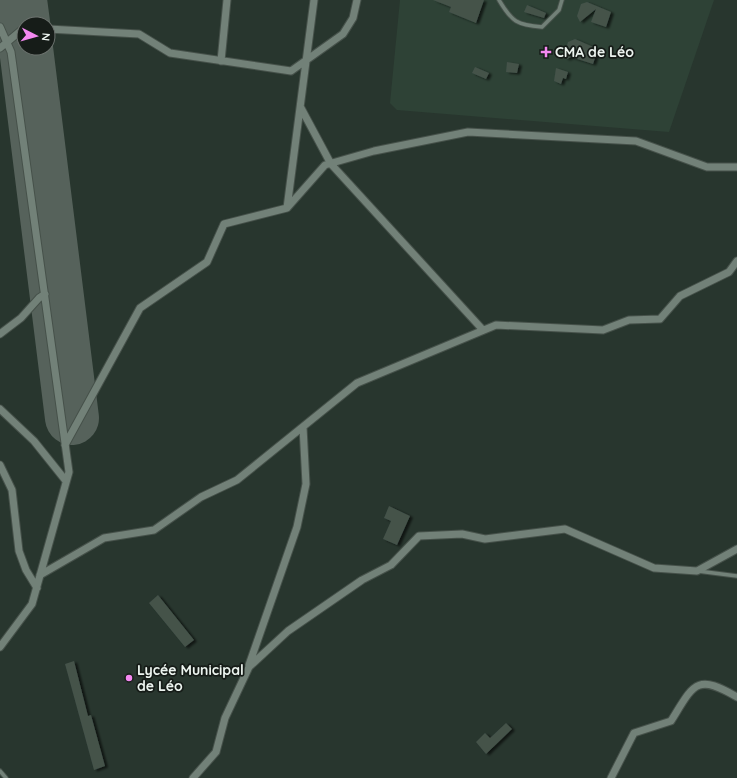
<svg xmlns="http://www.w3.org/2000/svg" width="737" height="778" font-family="Quicksand,sans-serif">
<defs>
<filter id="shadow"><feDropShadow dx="3" dy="1.5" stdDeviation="1" flood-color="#0009"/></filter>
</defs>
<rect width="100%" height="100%" fill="#28362e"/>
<!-- built -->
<path fill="#2e4236" d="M400 0H714L669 132 397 110 390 103Z"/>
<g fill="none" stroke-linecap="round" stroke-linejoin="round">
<!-- runway -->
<path stroke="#56625b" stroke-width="54" d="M20 0 24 30
M26 48 72 418"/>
</g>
<!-- building -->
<path fill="#44524a" filter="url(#shadow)" d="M433 0H484L476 23 449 12 451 7Z
M587 2 611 12 606 27 591 22 596 9 580 22 577 16 581 4Z
M527 5 546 13 544 18 524 12Z
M575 39 598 49 593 64 571 57 567 59 561 54 565 52 568 42Z
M507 62 519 64 517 73 506 72Z
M475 67 489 73 486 79 472 73Z
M556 68 568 72 566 79 563 78 561 84 554 81Z
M389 506 410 516 397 545 383 539 391 521 384 518Z
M158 595 194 640 185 647 149 603Z
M74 661 88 716 91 715 105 766 94 770 65 664Z
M506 723 512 729 486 754 476 742 485 733 490 738Z"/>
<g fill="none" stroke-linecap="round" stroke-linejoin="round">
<!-- service casing -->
<g stroke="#46514a" stroke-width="5.5">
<path id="service" d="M499 0C512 22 517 25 542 27L559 10 562 0
M698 571 737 576
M0 771 6 778"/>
</g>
<!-- minor casing -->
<g stroke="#46514a" stroke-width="9">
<path id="minor" d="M0 27 11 52 69 472 32 604 0 647
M48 29 139 34 170 53 291 71 343 34 353 18 357 0
M0 48 24 28
M221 61 227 0
M301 108 331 164 483 330
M287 208 325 165 374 151 468 132 636 141 707 167H737
M0 334 21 318 39 298 45 294
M0 409 34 441 66 481
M65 445 140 308 207 262 224 224 287 208 314 0
M0 465 12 490 19 551 26 570 37 588
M40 575 104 538 154 530 201 497 237 480 357 383 496 325 603 330 629 320 660 319 680 296 729 272 737 261
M249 665 297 527 306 484 303 427
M193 778 216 752 225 718 249 667 288 631 362 580 391 565 419 536 462 534 485 539 565 529 654 568 697 571 737 549
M611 778 634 733 671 721C694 684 696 673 737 697"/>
</g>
<!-- service -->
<use href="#service" stroke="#728178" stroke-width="3.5"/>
<!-- minor -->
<use href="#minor" stroke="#728178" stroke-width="7"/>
</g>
<!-- markers -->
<g fill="#f489f1" stroke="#161c18" stroke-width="1.5">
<path d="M544 46h4v4h4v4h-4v4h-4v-4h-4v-4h4z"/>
<circle cx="129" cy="678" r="4"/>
</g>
<g text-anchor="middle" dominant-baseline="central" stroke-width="3.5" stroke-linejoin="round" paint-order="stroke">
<!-- poi labels -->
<g font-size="14" font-weight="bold" fill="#ecf4ef" stroke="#161c18" text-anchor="start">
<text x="555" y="52">CMA de Léo</text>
<text x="137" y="670">Lycée Municipal<tspan x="137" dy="16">de Léo</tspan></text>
</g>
</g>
<!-- north arrow -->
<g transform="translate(36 36) rotate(96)"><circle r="19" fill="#161c18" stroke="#6c726e"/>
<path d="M0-3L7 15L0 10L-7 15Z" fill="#f489f1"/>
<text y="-6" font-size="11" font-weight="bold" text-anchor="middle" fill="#ecf4ef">N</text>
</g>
</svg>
